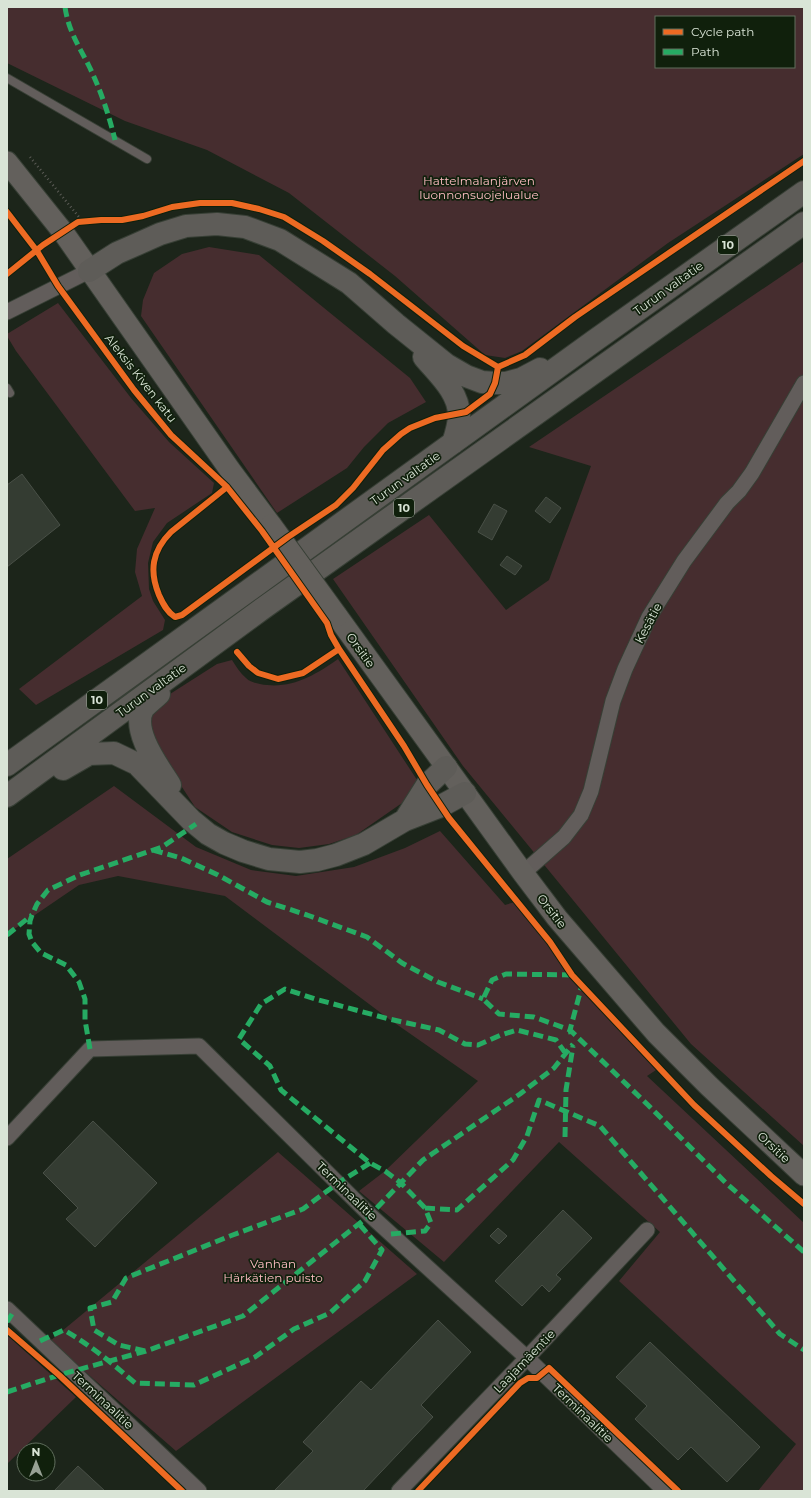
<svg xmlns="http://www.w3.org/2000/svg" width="811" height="1498" font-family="Montserrat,sans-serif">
<rect width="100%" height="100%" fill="#1c251a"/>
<!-- green -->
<path fill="#462d2f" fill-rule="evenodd" d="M7 7H804V154L668 243 522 351 505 358 485 355 395 276 289 193 207 150 125 121 7 63ZM656 17H794V67H656Z
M209 247 259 255 410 378 426 402 388 423 364 447 347 468 277 513 141 316 143 300 154 273 182 254Z
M804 261V1146L691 1044 463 766 333 579 429 515 506 610 549 580 591 466 529 447Z
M58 303 131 398 169 442 214 483 212 493 167 523 153 542 148 563 149 589 153 601 165 620 163 630 36 705 19 689 142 596 135 572 137 549 155 508 135 511 16 351 7 336V334Z
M338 659 419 783 415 794 356 835 329 844 299 848 272 845 232 832 195 807 150 738 151 718 155 709 170 694 217 664 232 660C236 666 240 673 246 678 250 682 255 683 260 684 290 690 314 676 338 659Z
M114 786 196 847 251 870 296 876 354 867 405 848 440 831 505 905 518 901 550 942 572 975 659 1068 647 1076 804 1223V1491H758L796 1444 619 1281 660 1232 559 1142 444 1262 359 1191 385 1171 478 1081 389 1019 225 896 118 876 79 885 7 934V859Z
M278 1152 417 1274 176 1451 50 1341Z
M7 1335 76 1397 7 1464Z"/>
<!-- building -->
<path fill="#343c32" stroke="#495047" d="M22 474 60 525 7 567V485Z
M546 497 561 508 550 523 535 511Z
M494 504 507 511 492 540 478 532Z
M507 556 522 566 515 575 500 565Z
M93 1121 157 1183 95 1247 66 1219 78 1208 43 1173Z
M563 1210 592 1238 556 1275 561 1279 549 1292 542 1285 522 1306 495 1281Z
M498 1228 507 1236 499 1244 490 1236Z
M438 1320 471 1352 421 1405 433 1417 363 1491H274L313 1451 303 1442 361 1381 371 1390Z
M650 1342 760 1447 727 1482 691 1447 678 1460 635 1419 647 1406 616 1377Z
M78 1466 105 1491H54Z"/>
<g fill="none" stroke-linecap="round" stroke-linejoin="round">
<!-- service casing -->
<g stroke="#373f35" stroke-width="10">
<path id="service" d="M7 78 147 159
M7 388 10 393"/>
</g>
<!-- minor casing -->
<g stroke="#373f35" stroke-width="17">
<path id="minor" d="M7 312 89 271
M523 873 564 837 581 815 591 791 613 701 625 669 649 617 684 561 727 503 739 491 752 473 804 383
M7 1138 90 1049 199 1046 370 1215 527 1358 665 1491
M7 1309 199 1491
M399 1491 527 1358 647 1230"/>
</g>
<!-- secondary casing -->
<g stroke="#373f35" stroke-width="23">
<path id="secondary" d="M7 162 63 232 230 470 271 525
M337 616 523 873 557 918 656 1033 709 1086 804 1175"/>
</g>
<!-- trunk casing -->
<g stroke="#373f35" stroke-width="24">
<path id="trunk" d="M89 271 117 253 133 246 160 234 186 226 217 224 245 227 280 240 349 283 396 324 447 365 466 376 482 382 495 383H506L521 379 540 369
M424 357C438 374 459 392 459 415 459 425 456 434 453 443
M159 694C154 699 147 704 143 709 131 731 159 767 170 785
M7 765 594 341 804 192
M63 769 89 754 114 753 137 764 191 820 208 834 224 843 243 851 269 859 300 862 317 860 336 855 364 844 405 820 441 806 465 793
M7 796 262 609 804 223
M405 820 427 785 446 767"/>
</g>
<!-- path -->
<path stroke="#5c5c57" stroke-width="2.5" stroke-dasharray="1 3" stroke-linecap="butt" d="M30 157 83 222"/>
<!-- service -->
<use href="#service" stroke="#625d5b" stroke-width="8"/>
<!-- minor -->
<use href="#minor" stroke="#625d5b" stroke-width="15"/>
<!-- secondary -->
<use href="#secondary" stroke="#63605c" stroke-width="21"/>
<!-- trunk -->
<use href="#trunk" stroke="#5e5c58" stroke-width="22"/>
<!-- secondary-bridge casing -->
<g stroke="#373f35" stroke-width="23" stroke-linecap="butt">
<path id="secondary-bridge" d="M271 525 337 616"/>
</g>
<!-- secondary-bridge -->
<use href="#secondary-bridge" stroke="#63605c" stroke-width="21"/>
<!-- quiet -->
<path stroke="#26ab63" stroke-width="5" stroke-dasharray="10 5" stroke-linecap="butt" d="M65 7C68 29 78 45 88 64 100 88 109 115 115 140
M153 850 181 858 218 875 267 902 307 915 367 937 402 963 438 982 483 999
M7 935 32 915
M572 975 506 974 492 980 483 999 499 1014 534 1017 570 1030 648 1105 726 1183 804 1252
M571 1034 570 1030 582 985
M90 1049 85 1020V999L79 982 66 965 41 953 32 942 29 934 30 921 32 915 37 904 48 890 80 875 162 847 196 824
M565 1137 566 1090 573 1046
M425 1208 457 1210 513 1160 527 1136 539 1100 600 1126 780 1334 804 1350
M391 1234 425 1231 431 1223 425 1208 401 1183 385 1171 370 1163 281 1090 270 1066 239 1039 261 1004 285 989 315 999 389 1019 439 1030 465 1044 478 1045 501 1035 517 1030 556 1040 566 1054
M7 1322 12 1314
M40 1341 64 1330C90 1345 112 1363 135 1383L194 1385 255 1357 294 1329 330 1313 365 1281 382 1250 360 1225
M145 1351 119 1345 94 1330 90 1308 112 1302 126 1278 230 1236 303 1209 338 1183 370 1163
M7 1392 59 1375 146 1351 243 1316 370 1215 423 1160 520 1094 554 1068 573 1044"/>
<!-- cycleway casing -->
<g stroke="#10200c" stroke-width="8">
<path id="cycleway" d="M7 212 37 251 58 286 134 390 171 435 227 487 262 531 327 623 331 635 339 649 404 746 427 785 449 818 550 942 572 975 694 1105 771 1176 804 1204
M7 274 43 245 78 222 101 220H122L143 216 172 207 200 203H232L259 209 284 217 323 241 370 274 463 346 498 367 525 355 575 317 804 161
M227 487 171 532C152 551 149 571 159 595 163 604 167 612 175 617L182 615 288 537 336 505 353 488 383 450 401 434 410 428 435 418 466 412 490 394 495 383 498 367
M237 652 249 666 258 673 278 679 303 673 339 649
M7 1330 59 1375 182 1491
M418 1491 520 1383 528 1378H537L549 1368 678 1491"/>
</g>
<!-- cycleway -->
<use href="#cycleway" stroke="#ed6a23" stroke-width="6"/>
</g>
<g text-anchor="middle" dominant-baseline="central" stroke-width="3.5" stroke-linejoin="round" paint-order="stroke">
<!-- shield labels -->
<g fill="#10200c" stroke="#9da999" stroke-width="1">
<rect x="718" y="236" width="20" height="18" rx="3"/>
<rect x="394" y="499" width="20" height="18" rx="3"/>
<rect x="87" y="691" width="20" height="18" rx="3"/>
</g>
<g font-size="11" font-weight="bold" fill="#d9e4d6">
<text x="728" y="245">10</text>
<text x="404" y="508">10</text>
<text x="97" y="700">10</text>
</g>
<!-- park labels -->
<g font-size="12" fill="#ffbdc3" stroke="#10200c">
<text x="479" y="180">Hattelmalanjärven<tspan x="479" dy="14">luonnonsuojelualue</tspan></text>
<text x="273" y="1263">Vanhan<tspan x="273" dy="14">Härkätien puisto</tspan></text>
</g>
<!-- street labels -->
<g font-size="12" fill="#d9e4d6" stroke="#10200c">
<text transform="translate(668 288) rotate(-36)">Turun valtatie</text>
<text transform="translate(141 378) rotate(52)">Aleksis Kiven katu</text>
<text transform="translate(405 478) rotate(-36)">Turun valtatie</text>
<text transform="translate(648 623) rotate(-62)">Kesätie</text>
<text transform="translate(361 650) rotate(54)">Orsitie</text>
<text transform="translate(151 690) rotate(-36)">Turun valtatie</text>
<text transform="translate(552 911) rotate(52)">Orsitie</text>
<text transform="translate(774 1147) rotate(43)">Orsitie</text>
<text transform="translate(347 1191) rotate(44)">Terminaalitie</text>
<text transform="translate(524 1361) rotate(-46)">Laajamäentie</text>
<text transform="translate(103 1400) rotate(43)">Terminaalitie</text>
<text transform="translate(583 1413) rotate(44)">Terminaalitie</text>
</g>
</g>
<!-- border -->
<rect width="811" height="1498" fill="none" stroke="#d9e4d6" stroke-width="16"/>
<!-- legend -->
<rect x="655" y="16" width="140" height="52" fill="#10200c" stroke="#606e5d"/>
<rect x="663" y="29" width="20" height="6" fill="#ed6a23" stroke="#606e5d"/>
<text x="691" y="36" font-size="12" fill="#d9e4d6">Cycle path</text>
<rect x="663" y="49" width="20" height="6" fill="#26ab63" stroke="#606e5d"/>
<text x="691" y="56" font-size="12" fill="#d9e4d6">Path</text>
<!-- north arrow -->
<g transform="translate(36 1462)"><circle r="19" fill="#10200c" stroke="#606e5d"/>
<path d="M0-3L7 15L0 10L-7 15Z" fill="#97a194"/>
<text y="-6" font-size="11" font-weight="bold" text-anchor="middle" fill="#d9e4d6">N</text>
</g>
</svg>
